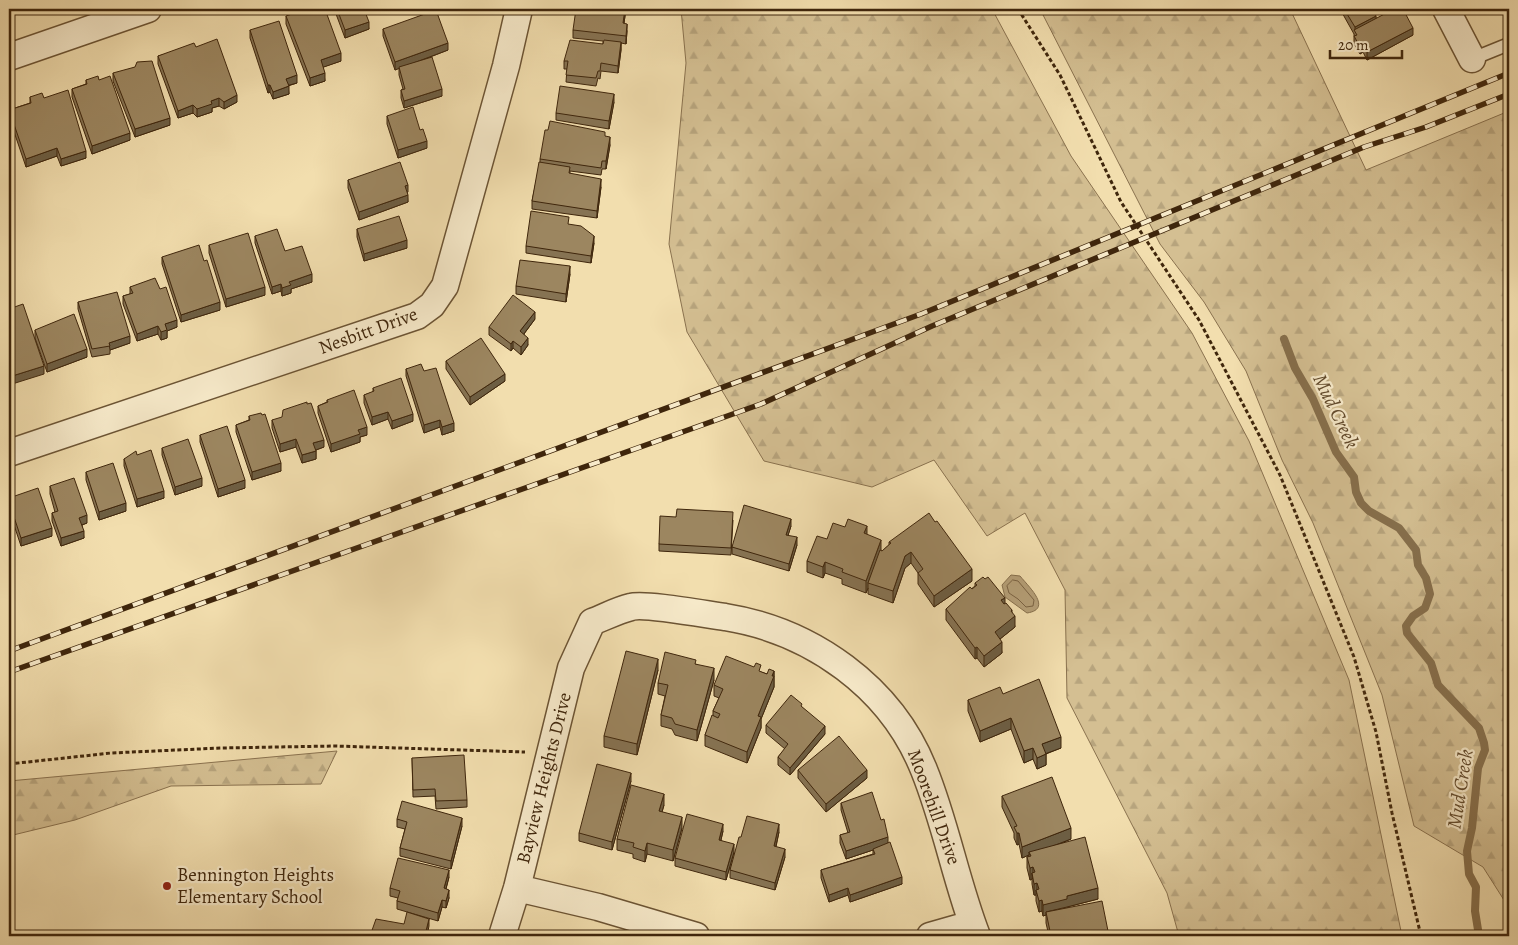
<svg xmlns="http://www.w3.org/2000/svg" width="1518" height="945" font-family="Alegreya,serif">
<defs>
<pattern id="forest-firs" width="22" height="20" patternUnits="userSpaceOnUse" patternTransform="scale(1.25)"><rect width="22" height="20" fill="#d4bf92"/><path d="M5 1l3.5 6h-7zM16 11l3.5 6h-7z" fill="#b7a47d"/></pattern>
</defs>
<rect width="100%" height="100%" fill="#f2deae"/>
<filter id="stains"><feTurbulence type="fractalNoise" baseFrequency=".004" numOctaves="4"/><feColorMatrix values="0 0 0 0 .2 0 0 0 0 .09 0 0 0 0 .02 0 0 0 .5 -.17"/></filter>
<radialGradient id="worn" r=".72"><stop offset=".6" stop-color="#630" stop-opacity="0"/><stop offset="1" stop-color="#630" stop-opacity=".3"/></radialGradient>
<!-- forest -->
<path fill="url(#forest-firs)" stroke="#8a724f" d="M681 9H992L1071 156 1192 333 1249 441 1349 680 1402 936H1179L1167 893 1067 698 1065 590 1025 513 987 536 934 460 872 487 764 461 687 332 669 244 686 63Z
M1040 9H1290L1366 170 1509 111V908L1483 867 1414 826 1382 695 1313 523 1282 460 1246 371 1204 302 1160 244Z
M337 751 321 784 171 786 75 820 9 836V781Z"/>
<!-- water -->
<path fill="#b59f77" stroke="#866f4c" d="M1011 575 1020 576C1029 587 1053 609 1027 613L1005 597 1002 585Z"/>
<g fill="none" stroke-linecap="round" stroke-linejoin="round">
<!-- shore -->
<path stroke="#7a6242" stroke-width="1" d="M1013 580 1018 581 1034 600 1033 606 1026 607 1018 599 1009 593 1007 586Z"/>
<!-- stream -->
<path stroke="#866f4c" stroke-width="8" d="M1284 339 1295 368 1313 399 1336 452 1354 477 1356 492 1361 503 1369 511 1399 528 1416 550 1418 565 1426 578 1430 594 1425 608 1413 616 1406 626 1407 633 1431 663 1438 685 1479 728 1484 743 1485 750 1478 768 1472 828 1467 851 1469 874 1476 887 1475 911 1479 936"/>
<!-- lane casing -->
<g stroke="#6c5434" stroke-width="15">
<path id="lane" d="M1472 59 1509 44"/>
</g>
<!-- street casing -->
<g stroke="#6c5434" stroke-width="29">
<path id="street" d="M1446 9 1472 59
M9 57 148 9
M9 453 417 316 432 305 445 286 506 66 519 9
M517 888 598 907 696 936
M502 936 517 888 571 668 592 622C605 617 618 610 631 607 644 603 709 615 725 617 812 631 891 687 924 770 946 824 956 882 977 936
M930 936 972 924"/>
</g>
<!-- path -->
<path stroke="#3f260c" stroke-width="3" stroke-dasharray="4 2.5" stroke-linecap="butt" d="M1018 9 1060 75 1121 202 1199 320 1280 475 1354 657 1376 732 1392 813 1421 936
M9 764 111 753 221 748 335 746 525 752"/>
<!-- lane -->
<use href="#lane" stroke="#f7eaca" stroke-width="12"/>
<!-- street -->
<use href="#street" stroke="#f7eaca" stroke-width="26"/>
<!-- rail casing -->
<g stroke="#3f260c" stroke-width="5.5">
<path id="rail" d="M9 651 921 314 1509 73
M9 672 761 404 932 326 1364 147 1426 127 1509 94"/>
</g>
<!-- rail -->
<use href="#rail" stroke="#f7eaca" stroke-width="4" stroke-dasharray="11" stroke-linecap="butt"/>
</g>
<!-- wall -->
<path fill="#867353" stroke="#3f260c" d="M336 9H364L369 29 345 38 336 14Z
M626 9 624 23 627 31 626 44 621 43V50L618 73 601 71 600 79 598 78 596 86 566 82 567 69H564V61L603 44V41L573 38V30Z
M1340 9H1385L1375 14 1376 18 1413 35 1367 60 1363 52 1360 54 1354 44V34Z
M286 16 341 61 323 67 325 81 310 86 286 24Z
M383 29 448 50 420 61 442 96 404 108 401 98V90L403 89 399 75V68L395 70 383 36Z
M250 30 297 83 288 86 289 94 273 99 270 92 268 93 250 38Z
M196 47 237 102 224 109 219 106 212 108V112L197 117 193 113 178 118 158 64V56Z
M113 73 170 125 135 137 113 81Z
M86 80H99L130 140 92 154 72 97V89L86 84Z
M30 97 44 98 86 158 61 166 57 156 26 167 9 117V110L30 103Z
M614 102 609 129 556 120V113Z
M387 116 427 148 398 158 387 124Z
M605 136 610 145 606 169H602L601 175 570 171V174L601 187 597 218 532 209V201L540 163V159Z
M348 180 408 192H407L408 202 359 220 348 188Z
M569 225 594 243 591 263 526 253V246Z
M357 229 407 248 364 261 357 237Z
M255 236 285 251 312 282 291 289V293L282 296 281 291 272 294 255 243Z
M209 245 265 295 226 307 209 253Z
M162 257 220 310 181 322 162 264Z
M570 274 566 302 516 294V286Z
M130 287 160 289 177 327 167 331V338L161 340 158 334 137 341 123 304V296L130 294Z
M78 302 130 343 110 350V354L92 357 78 309Z
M535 319 524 334 528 345 521 355 513 348 511 351 489 335V327Z
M35 330 87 357 47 372 35 338Z
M446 361 505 381 470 405 446 369Z
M406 369 424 371 454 431 442 435 440 427 424 433 406 376Z
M373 388 413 421 392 429 388 419 372 425 364 403V395L373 392Z
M327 400 367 435 360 437V442L331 452 318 413V406L327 402Z
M249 416 281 471 252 480 236 432V425L249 420Z
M272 420 324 447 316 450V459L302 463 296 447 280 452 272 428Z
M200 435 245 488 218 497 200 442Z
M162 448 202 486 175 495 162 455Z
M137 455 164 498 137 507 124 466V459Z
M86 472 126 511 99 520 86 480Z
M50 486 87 523 82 525 84 538 61 546 52 521V513L55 512 50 494Z
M9 498 52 536 21 546 9 510Z
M676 517 733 520 731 555 659 551V544Z
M791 526 788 535 797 545 789 571 732 554V547Z
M845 527 867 535 882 551 889 545V542L972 581 934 607 918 584V573L911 563 905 568 893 603 868 594V588L866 593 842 584V579L825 573 823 578 807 572V561L827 539Z
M975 583 1005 604 1012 613 1015 627 1000 639 1002 653 984 667 977 658 975 659 946 620V609L975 586Z
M696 664 714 680 697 741 675 735 672 729 661 726V715L665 696 658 694V683Z
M658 670 637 755 604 747V736Z
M774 671V687L761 719V728L747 763 705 746V735L713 716V711L719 698 714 696V685L761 672 767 674Z
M1003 694 1061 748 1046 754V765L1037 769 1033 759 1024 763 1011 729 980 742 968 711V700Z
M802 707 825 734 790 775 778 765V757L785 749 766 733V725Z
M412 758 467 800V807L436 809 435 796 413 797Z
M798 770 867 778 826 812 798 778Z
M631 781 612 850 579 841V833Z
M1002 796 1071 839 1062 843 1098 899 1067 907 1109 936H1049L1046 923V915L1043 916 1042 911 1039 912 1036 901V895H1034L1032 884V879L1030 880 1027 868V857L1029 856V855L1022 858 1019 844 1017 845 1014 838V833L1002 807Z
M841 803 888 843 902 884 850 902 848 895 829 902 821 878V870L873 854V850L846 859 840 843V835L848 833 841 810Z
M664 805 662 812 682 828 673 861 647 854 645 862 633 858V854L617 850V839Z
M397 819 462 826 451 869 400 856V848L405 829 397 827Z
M723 831 721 840 734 852 726 880 675 866V858Z
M779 832 776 847 785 857 775 890 730 878V870L741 837Z
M449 877 446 889 449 898 446 908 442 907 438 921 397 909V901L398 898 390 896V888Z"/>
<!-- shaded-wall -->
<path fill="#6d5e43" stroke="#3f260c" d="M625 9H626L623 30V23Z
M1372 9H1385L1372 15Z
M1376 16V24L1355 31V27Z
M369 22V29L345 38V30Z
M627 24V31L626 44V36Z
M1413 28V35L1367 60V52Z
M621 42V50L618 73V66Z
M448 43V50L395 70V62Z
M1363 45V52L1360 54V47Z
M341 53V61L321 68V60Z
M325 73V81L310 86V78Z
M297 75V83L286 86V79Z
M268 85H270V92L268 93Z
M289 86V94L273 99V92Z
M442 89V96L404 108V101Z
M614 94V102L609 129V121Z
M237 95V102L224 109V102Z
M219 98V106L212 108V112L197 117V109L211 101Z
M193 105V113L178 118V111Z
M170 118V125L135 137V129Z
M130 133V140L92 154V146Z
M13 137V145L9 146V139Z
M610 137V145L606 169V161Z
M427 141V148L398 158V150Z
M57 148V156L26 167V159Z
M86 151V158L61 166V159Z
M601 179V187L597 218V211Z
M408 185V192L405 193V186Z
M408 195V202L359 220V212Z
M594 236V243L591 263V256Z
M407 240V248L364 261V254Z
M570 266V274L566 302V294Z
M312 274V282L291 289V293L282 296V288L289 282Z
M281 284V291L272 294V287Z
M265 287V295L226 307V299Z
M220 302V310L181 322V315Z
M535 312V319L520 339V331Z
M177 320V327L167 331V338L161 340V332L165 324Z
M158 326V334L137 341V334Z
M130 336V343L110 350 109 343Z
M528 338V345L521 355V347Z
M513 341V348L511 351V344Z
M87 349V357L47 372V364Z
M44 366V374L9 385V377Z
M505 374V381L470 405V397Z
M388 412V419L372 425V417Z
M413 414V421L392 429V421Z
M440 420V427L424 433V425Z
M454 423V431L442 435V427Z
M367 427V435L360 437V442L331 452V444L358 430Z
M296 439V447L280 452V444Z
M324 440V447L313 451V443Z
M316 451V459L302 463V455Z
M281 463V471L252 480V472Z
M202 478V486L175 495V487Z
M245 480V488L218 497V489Z
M164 491V498L137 507V499Z
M126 503V511L99 520V512Z
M87 515V523L79 526V518Z
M791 519V526L786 542V535Z
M867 526V537L864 533Z
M52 528V536L21 546V538Z
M84 531V538L61 546V538Z
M797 537V545L789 571V564Z
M881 540V551L868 583V588L866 593V581Z
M11 541V549L9 550V542Z
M911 552V563L905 568 893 603V591L905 556Z
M825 562V573L823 578V567Z
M972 569V581L934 607V596Z
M1005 598V609L1001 600Z
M1012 610V618L1015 616V627L995 643V632Z
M1002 642V653L984 667V656Z
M977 647V658L975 659V648Z
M658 659V670L637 755V744Z
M714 668V680L697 741V730Z
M774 671V687L761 719V728L747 763V752L758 716Z
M1011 718V729L980 742V731Z
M825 726V734L790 775V768Z
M1061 737V748L1042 755V744Z
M1033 748V759L1024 763V751Z
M1046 754V765L1037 769V758Z
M867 770V778L826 812V804Z
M631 773V781L612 850V842Z
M664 794V805L659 822V811Z
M682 817V828L673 861V850Z
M462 818V826L451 869V861Z
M723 824V831L719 848V840Z
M779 824V832L774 854V846Z
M1071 828V839L1030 855 1029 852V855L1022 858V847Z
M1017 833H1019V844L1017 845Z
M888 837V845L846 859V851Z
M647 843V854L645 862V851Z
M734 844V852L726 880V872Z
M785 849V857L775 890V883Z
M1033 867V879L1032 873V879L1030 880V868Z
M449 870V877L444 896V888Z
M902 877V884L850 902V895Z
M1037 883V894L1036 890V895H1034V884Z
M848 888V895L829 902V895Z
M1098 888V899L1067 907 1046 912V915L1043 916V905L1067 896Z
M449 890V898L446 908V901Z
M442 900V907L438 921V913Z
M1042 900V911L1039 912V901Z
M429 919V926L427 936 426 931Z"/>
<!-- building -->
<path fill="#9c8660" stroke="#3f260c" d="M307 9H325L341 53 321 60 325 73 310 78 286 16Z
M337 9H364L369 22 345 30Z
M576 9H625L623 23 627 24 626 36 573 30Z
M1344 9H1373L1376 16 1355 27Z
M1394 9H1403L1413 28 1367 52 1363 45 1360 47 1354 36 1357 35 1354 30Z
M436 10 448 43 395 62 383 29Z
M279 21 297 75 286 79 289 86 273 92 270 85H268L250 30Z
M217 39 237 95 224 102 219 98 211 101 212 104 197 109 193 105 178 111 158 56 194 43 196 47Z
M570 40 603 44 604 40 621 42 618 66 601 63 600 71H598L596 78 566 75 568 61H564Z
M432 57 442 89 404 101 401 90 405 89 399 67Z
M152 61 170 118 135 129 113 73 135 67 137 62Z
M98 76 99 80 110 76 130 133 92 146 72 89 87 84 86 80Z
M560 86 614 94 609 121 556 113Z
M68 90 86 151 61 159 57 148 26 159 9 110 31 103 30 97 42 93 44 98Z
M413 107 420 130 423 129 427 141 398 150 387 116Z
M550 121 605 132V136L610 137 606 161H602L601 168 540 159 545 130H548Z
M9 125 13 137 9 139Z
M400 162 408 185 405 186 408 195 359 212 348 180Z
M539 162 570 167 569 173 601 179 597 211 532 201Z
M531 211 569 217 568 224 581 226 594 236 591 256 526 246Z
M399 216 407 240 364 254 357 229Z
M277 229 285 251 302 246 312 274 289 282 291 285 282 288 281 284 272 287 255 236Z
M248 233 265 287 226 299 209 245Z
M199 245 204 261 207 260 220 302 181 315 162 257Z
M520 260 570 266 566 294 516 286Z
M155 278 160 289 166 287 177 320 165 324 167 330 161 332 158 326 137 334 123 296 133 293 130 287Z
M117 292 130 336 109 343 110 346 92 349 78 302Z
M513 295 535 312 520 331 528 338 521 347 513 341 511 344 489 327Z
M23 304 44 366 9 377V309Z
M74 314 87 349 47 364 35 330Z
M481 338 505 374 470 397 446 361Z
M421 364 424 371 436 368 454 423 442 427 440 420 424 425 406 369Z
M401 378 413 414 392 421 388 412 372 417 364 395 374 391 373 388Z
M354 390 367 427 358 430 360 434 331 444 318 406 328 402 327 400Z
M307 402V404L311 403 324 440 313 443 316 451 302 455 296 439 280 444 272 420 282 417 283 410Z
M261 413 262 415 265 414 281 463 252 472 236 425 250 420 249 416Z
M227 426 245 480 218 489 200 435Z
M188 439 202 478 175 487 162 448Z
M151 450 164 491 137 499 124 459 136 451 137 455Z
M113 463 126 503 99 512 86 472Z
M74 478 87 515 79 518 84 531 61 538 52 513 58 511 50 486Z
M38 488 52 528 21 538 9 502V498Z
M744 505 791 519 786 535 797 537 789 564 732 547Z
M677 509 733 512 731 548 659 544 660 516 676 517Z
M929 513 935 522 937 521 972 569 934 596 918 573 923 569 911 552 905 556 893 591 868 583 880 550 882 551 891 543 889 542Z
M848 519 867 526 864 533 881 540 866 581 842 572 843 569 825 562 823 567 807 561 817 536 827 539 833 523 845 527Z
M9 534 11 541 9 542Z
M983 577 985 579 988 577 1005 598 1001 600 1004 604 1006 603 1012 610 1011 611 1015 616 995 632 1002 642 984 656 977 647 975 648 946 609 970 587 972 589 977 585 975 583Z
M626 651 658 659 637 744 604 736Z
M665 652 696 660 695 664 714 668 697 730 675 724 672 718 661 715 668 685 658 683Z
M726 656 754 667 756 663 761 665 759 671 767 674 769 669 774 671 772 676H774L758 716 761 717 747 752 705 735 712 715 718 718 720 714 713 711 723 689 714 685Z
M1039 679 1061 737 1042 744 1046 754 1037 758 1033 748 1024 751 1011 718 980 731 968 700 1000 687 1003 694Z
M791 695 802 704 801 706 825 726 790 768 778 757 788 744 766 725Z
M839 736 867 770 826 804 798 770Z
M464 755 467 800 436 801 435 789 413 790 412 758Z
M597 764 631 773 612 842 579 833Z
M1052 777 1071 828 1022 847 1019 833H1017L1014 827 1017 826 1002 796Z
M631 785 664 794 659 811 682 817 673 850 647 843 645 851 633 847 634 843 617 839Z
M872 792 881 820 884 819 888 837 846 851 840 835 850 832 841 803Z
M402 801 462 818 451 861 400 848 407 822 397 819Z
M687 814 723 824 719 840 734 844 726 872 675 858Z
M747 816 779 824 774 846 785 849 775 883 730 870 739 837H741Z
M1085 837 1098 888 1067 896V899L1043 905 1042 900 1039 901 1036 890 1039 889 1037 883 1034 884 1032 873 1035 872 1033 867 1030 868 1027 857 1031 856 1029 852Z
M890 842 902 877 850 895 848 888 829 895 821 870 875 854 873 849Z
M398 858 449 870 444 888 449 890 446 901 442 900 438 913 397 901 400 891 390 888Z
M1102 901 1109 936H1051L1046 912Z
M407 912 429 919 426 931 433 934 432 936H370L376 919 404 924Z"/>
<!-- markers -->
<circle fill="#8f2418" stroke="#f7eaca" stroke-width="2" cx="167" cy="886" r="5"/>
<g text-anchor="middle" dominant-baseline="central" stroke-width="4.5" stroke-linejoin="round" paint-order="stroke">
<!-- street labels -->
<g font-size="19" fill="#3f260c" stroke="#f7eaca">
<text transform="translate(368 331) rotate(-20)">Nesbitt Drive</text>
<text transform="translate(544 778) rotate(-76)">Bayview Heights Drive</text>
<text transform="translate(934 807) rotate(70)">Moorehill Drive</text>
</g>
<!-- poi labels -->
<g font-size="19" fill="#3f260c" stroke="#f7eaca" text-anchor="start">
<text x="177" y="875">Bennington Heights<tspan x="177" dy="22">Elementary School</tspan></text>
</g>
<!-- water labels -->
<g font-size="20" font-style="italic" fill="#624a2c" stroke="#f7eaca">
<text transform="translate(1336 411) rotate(64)">Mud Creek</text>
<text transform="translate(1460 789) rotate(-81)">Mud Creek</text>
</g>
</g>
<!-- margin -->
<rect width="1518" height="945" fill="none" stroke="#f2deae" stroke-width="30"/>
<rect x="10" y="10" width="1498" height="925" fill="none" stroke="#3f260c" stroke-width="2.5"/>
<rect x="15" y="15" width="1488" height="915" fill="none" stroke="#3f260c"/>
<!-- scale -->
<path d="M1330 50v8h72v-8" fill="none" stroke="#3f260c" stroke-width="2.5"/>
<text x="1338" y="50" font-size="15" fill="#3f260c" stroke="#f7eaca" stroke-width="4" paint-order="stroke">20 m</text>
<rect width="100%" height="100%" filter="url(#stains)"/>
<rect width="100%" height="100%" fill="url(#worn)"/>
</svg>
